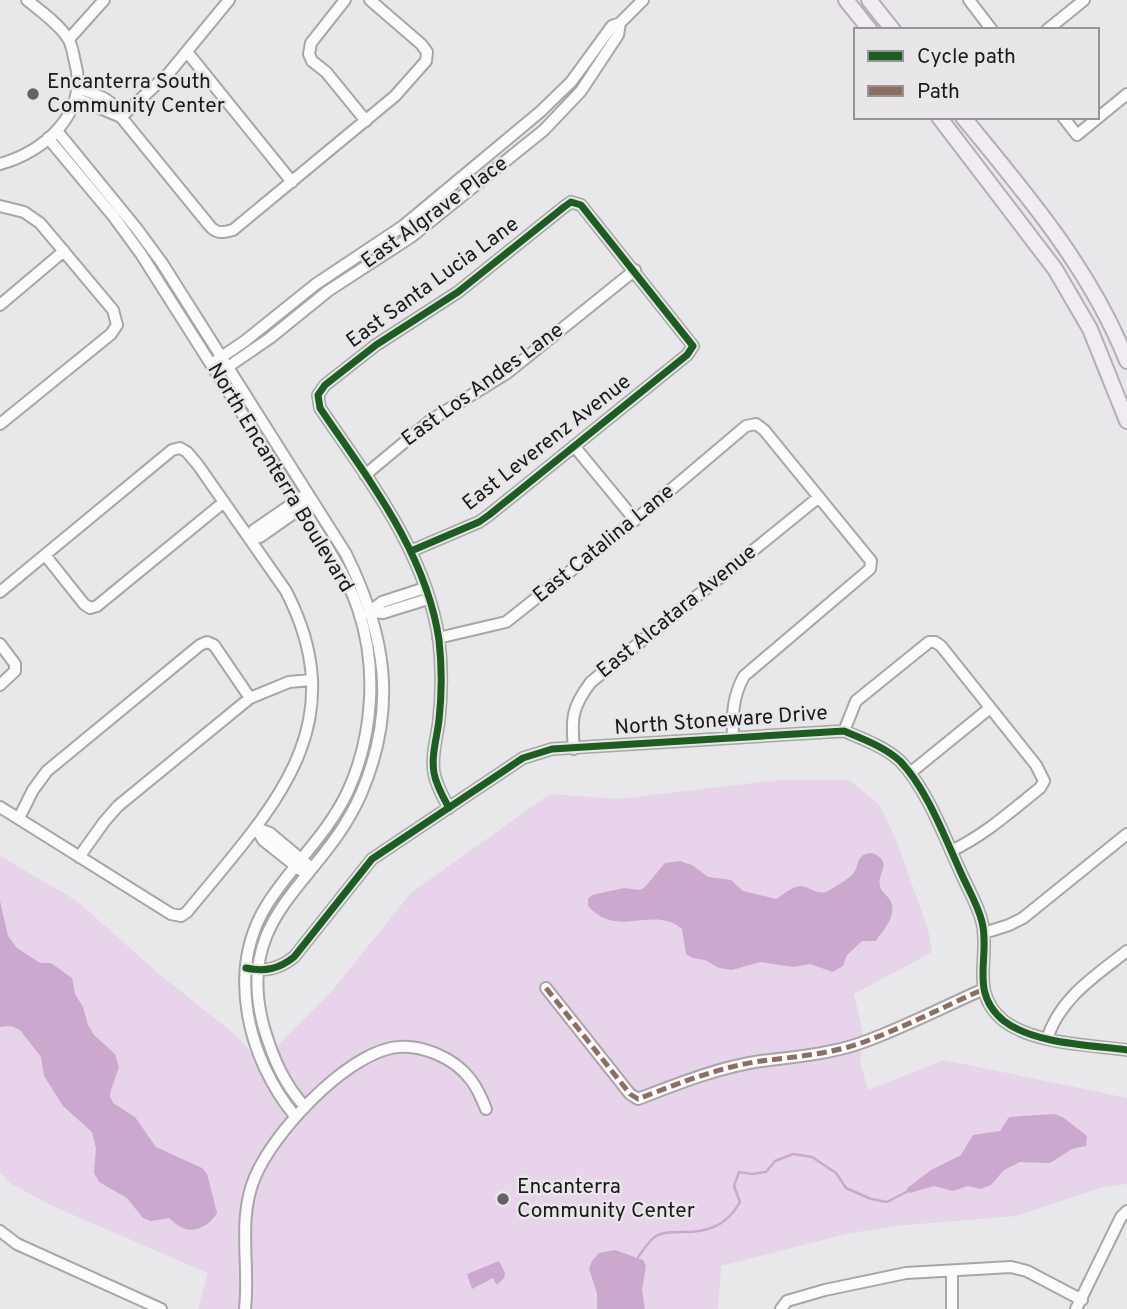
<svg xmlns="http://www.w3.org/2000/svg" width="1127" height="1309" font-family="Overpass,sans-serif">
<rect width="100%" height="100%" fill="#e8e7e9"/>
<!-- green -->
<path fill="#e7d3ea" d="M779 780H849L879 804 896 840 928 929 932 952 854 994 863 1035 860 1062 868 1090 944 1060 1127 1098V1184L1103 1187 1016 1216 893 1226 846 1234 721 1266 718 1309H198L208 1273 55 1207 13 1185 0 1173V856L77 901 159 974 237 1036 259 1064 331 992 411 893 550 794 619 799Z"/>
<!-- water -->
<path fill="#cba9cf" d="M872 853C895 862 876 874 880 886 881 892 887 895 890 900 898 915 884 929 876 941H862L847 955 843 966 833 972 810 964 793 967 760 962 732 970 719 968 705 960 693 958 686 954 682 929C653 904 618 940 588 906V899L592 895 624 888 639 890 644 888 665 863 680 861 692 865 708 877 731 880 743 891 776 899C783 895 789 889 796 887 808 883 816 897 828 891 835 887 846 880 852 875 861 866 854 854 872 853Z
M0 901 8 936 17 948 40 963H51L72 978 75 994 83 1007 88 1025 94 1035 115 1054 119 1067 111 1090 110 1096 113 1103 135 1117 156 1147 202 1168 207 1174 217 1213C211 1224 195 1234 183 1228 178 1226 173 1221 169 1218L151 1221 143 1218 127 1198 99 1182 94 1173 96 1148 92 1132 63 1106 44 1076 41 1057 20 1030 11 1026 0 1027Z
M1055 1114 1064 1118 1087 1136 1086 1146 1072 1149 1050 1163 1020 1162 1004 1170 991 1185 981 1189 968 1186 953 1191 934 1186 910 1193 906 1189 931 1170 961 1155 973 1135 1000 1131 1009 1117Z
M615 1250 643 1260 646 1266 642 1290 645 1309H597V1293L589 1269 592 1261 599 1253Z
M499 1261 505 1273 504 1278 497 1285 493 1278 472 1289 467 1274Z"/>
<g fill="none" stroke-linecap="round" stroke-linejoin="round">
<!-- stream -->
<path stroke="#cba9cf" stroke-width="2.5" d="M638 1257C643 1251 649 1240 656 1236 663 1232 671 1232 678 1232 706 1233 726 1227 740 1202L734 1186 739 1172 752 1174 766 1172 775 1161 793 1154 812 1157 836 1173 846 1188 871 1199 887 1202 908 1191"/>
<!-- minor casing -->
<g stroke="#a8a7a8" stroke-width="14">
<path id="minor" d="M345 0 311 43 309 54 312 61 326 72 366 121
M969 0 992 30
M1047 30 1084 0
M69 39 104 0
M187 52 292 182
M77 88C94 94 114 98 121 117L209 225C216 234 222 233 233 230L395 96 426 61 427 52 421 44 370 0
M76 98 121 117
M121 117 169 73 229 0
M1063 117 1077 135 1127 94
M57 131 137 229 162 263 346 554C386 635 398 708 361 794 322 884 232 913 264 1028 273 1058 284 1084 305 1107
M48 138 114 217 141 254 327 547C339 567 351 587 358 609 378 667 373 736 348 791 328 834 293 864 268 903 225 970 248 1059 295 1116
M0 164C45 152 89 112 75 62 73 54 72 43 67 37 57 22 40 11 27 0
M0 206 24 212 40 223 113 310 117 325 111 334 0 424
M0 305 64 251
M217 360 245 341 316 284 403 226 540 112 571 82 612 26 620 23
M222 371 270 338 328 291 411 237 544 130 581 91 618 35 620 23 643 0
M574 446 635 520
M365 475 431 420 507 373 635 270
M250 538 254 530 302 497
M250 538 260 537 307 504
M411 551 479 522 489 515 687 355 693 346 581 205 571 202 564 207 458 292 376 345 325 385 318 395 320 408C368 479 426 552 439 640 442 667 442 693 439 720 437 738 431 755 434 773 436 785 443 797 449 808
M45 555 84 604 90 608 97 606 224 502
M0 592 172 450 180 448 187 452 198 465 286 591C357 729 270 810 187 912L181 916 171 914 0 807
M372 612 383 613 428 599
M368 613 382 602 425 588
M438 638 506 622 635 520 746 426 756 424 764 430 871 561 870 569 744 676C733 696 732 714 733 737
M0 644 15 664V671L0 685
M844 731 856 701 929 642H935L941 646 1036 765 1044 781 1040 788C1011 811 985 835 951 851
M574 749C571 718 572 707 591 682L819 497
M910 773 990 708
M19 818 33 790 47 771 200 645 207 642 214 645 250 698
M256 828 263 840 302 871
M256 828 270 833 307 864
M79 857 104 822 118 806 250 698 289 682 311 680
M984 933 1009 925 1023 918 1127 834
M246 968C265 972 279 969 294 957L372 859 523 758 552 749 844 731C863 739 885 747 900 761 927 789 945 838 961 873 968 889 978 905 982 922 991 957 968 992 1004 1021 1034 1044 1090 1045 1127 1050
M546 988 630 1094 638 1099C677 1084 719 1067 761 1061 793 1057 830 1054 861 1043 903 1028 943 1007 984 989
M1047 1039C1060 998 1095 976 1127 951
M0 1231 17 1244 161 1309
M245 1309C250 1266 237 1219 255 1177 274 1132 342 1059 391 1048 419 1042 455 1058 471 1080 478 1089 482 1099 486 1109
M781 1309 787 1301 825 1290 906 1273 1011 1267 1027 1271 1082 1300
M952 1309V1271
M1076 1309 1121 1217 1127 1211"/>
</g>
<!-- major casing -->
<g stroke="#b6adb8" stroke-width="18">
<path id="major" d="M846 0 870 30
M869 0 893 30
M939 117 1055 269 1090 329 1127 421
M963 117C1026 194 1090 268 1127 361"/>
</g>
<!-- minor -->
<use href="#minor" stroke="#fcfbfc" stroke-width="10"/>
<!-- major -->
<use href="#major" stroke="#f0ecf2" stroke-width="14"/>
<!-- quiet -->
<path stroke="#8d6e63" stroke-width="5" stroke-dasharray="10 5" stroke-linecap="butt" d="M546 988 630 1094 638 1099C677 1084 719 1067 761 1061 793 1057 830 1054 861 1043 903 1028 943 1007 984 989"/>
<!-- cycleway casing -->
<g stroke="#e9e6ea" stroke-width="11">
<path id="cycleway" d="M411 551 479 522 489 515 687 355 693 346 581 205 571 202 564 207 458 292 376 345 325 385 318 395 320 408C368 479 426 552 439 640 442 667 442 693 439 720 437 738 431 755 434 773 436 785 443 797 449 808
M246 968C265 972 279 969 294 957L372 859 523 758 552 749 844 731C863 739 885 747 900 761 927 789 945 838 961 873 968 889 978 905 982 922 991 957 968 992 1004 1021 1034 1044 1090 1045 1127 1050"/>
</g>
<!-- cycleway -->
<use href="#cycleway" stroke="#1b5e20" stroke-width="7"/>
</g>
<!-- markers -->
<g fill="#636263" stroke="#e9e6ea" stroke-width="2.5">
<circle cx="33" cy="94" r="7"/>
<circle cx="503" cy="1199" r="7"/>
</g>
<g text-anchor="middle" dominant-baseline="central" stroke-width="5" stroke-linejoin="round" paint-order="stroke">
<!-- poi labels -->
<g font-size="21" fill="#1b1a1b" stroke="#e9e6ea" text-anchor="start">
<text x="47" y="82">Encanterra South<tspan x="47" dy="24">Community Center</tspan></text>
<text x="517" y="1187">Encanterra<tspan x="517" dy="24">Community Center</tspan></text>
</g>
<!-- street labels -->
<g font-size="21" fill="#1b1a1b" stroke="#e9e6ea">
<text transform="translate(435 213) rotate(-36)">East Algrave Place</text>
<text transform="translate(433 283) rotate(-36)">East Santa Lucia Lane</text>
<text transform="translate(483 385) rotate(-36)">East Los Andes Lane</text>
<text transform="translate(547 443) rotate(-38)">East Leverenz Avenue</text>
<text transform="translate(280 478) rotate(59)">North Encanterra Boulevard</text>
<text transform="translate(604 544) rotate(-39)">East Catalina Lane</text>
<text transform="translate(677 612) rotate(-39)">East Alcatara Avenue</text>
<text transform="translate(721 721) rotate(-4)">North Stoneware Drive</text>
</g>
</g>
<!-- legend -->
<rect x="854" y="28" width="245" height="91" fill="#e9e6ea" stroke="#979497" stroke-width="2"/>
<rect x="868" y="51" width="35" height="10" fill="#1b5e20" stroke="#979497" stroke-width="2"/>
<text x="917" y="63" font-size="21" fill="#1b1a1b">Cycle path</text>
<rect x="868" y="86" width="35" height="10" fill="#8d6e63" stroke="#979497" stroke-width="2"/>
<text x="917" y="98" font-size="21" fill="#1b1a1b">Path</text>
</svg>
